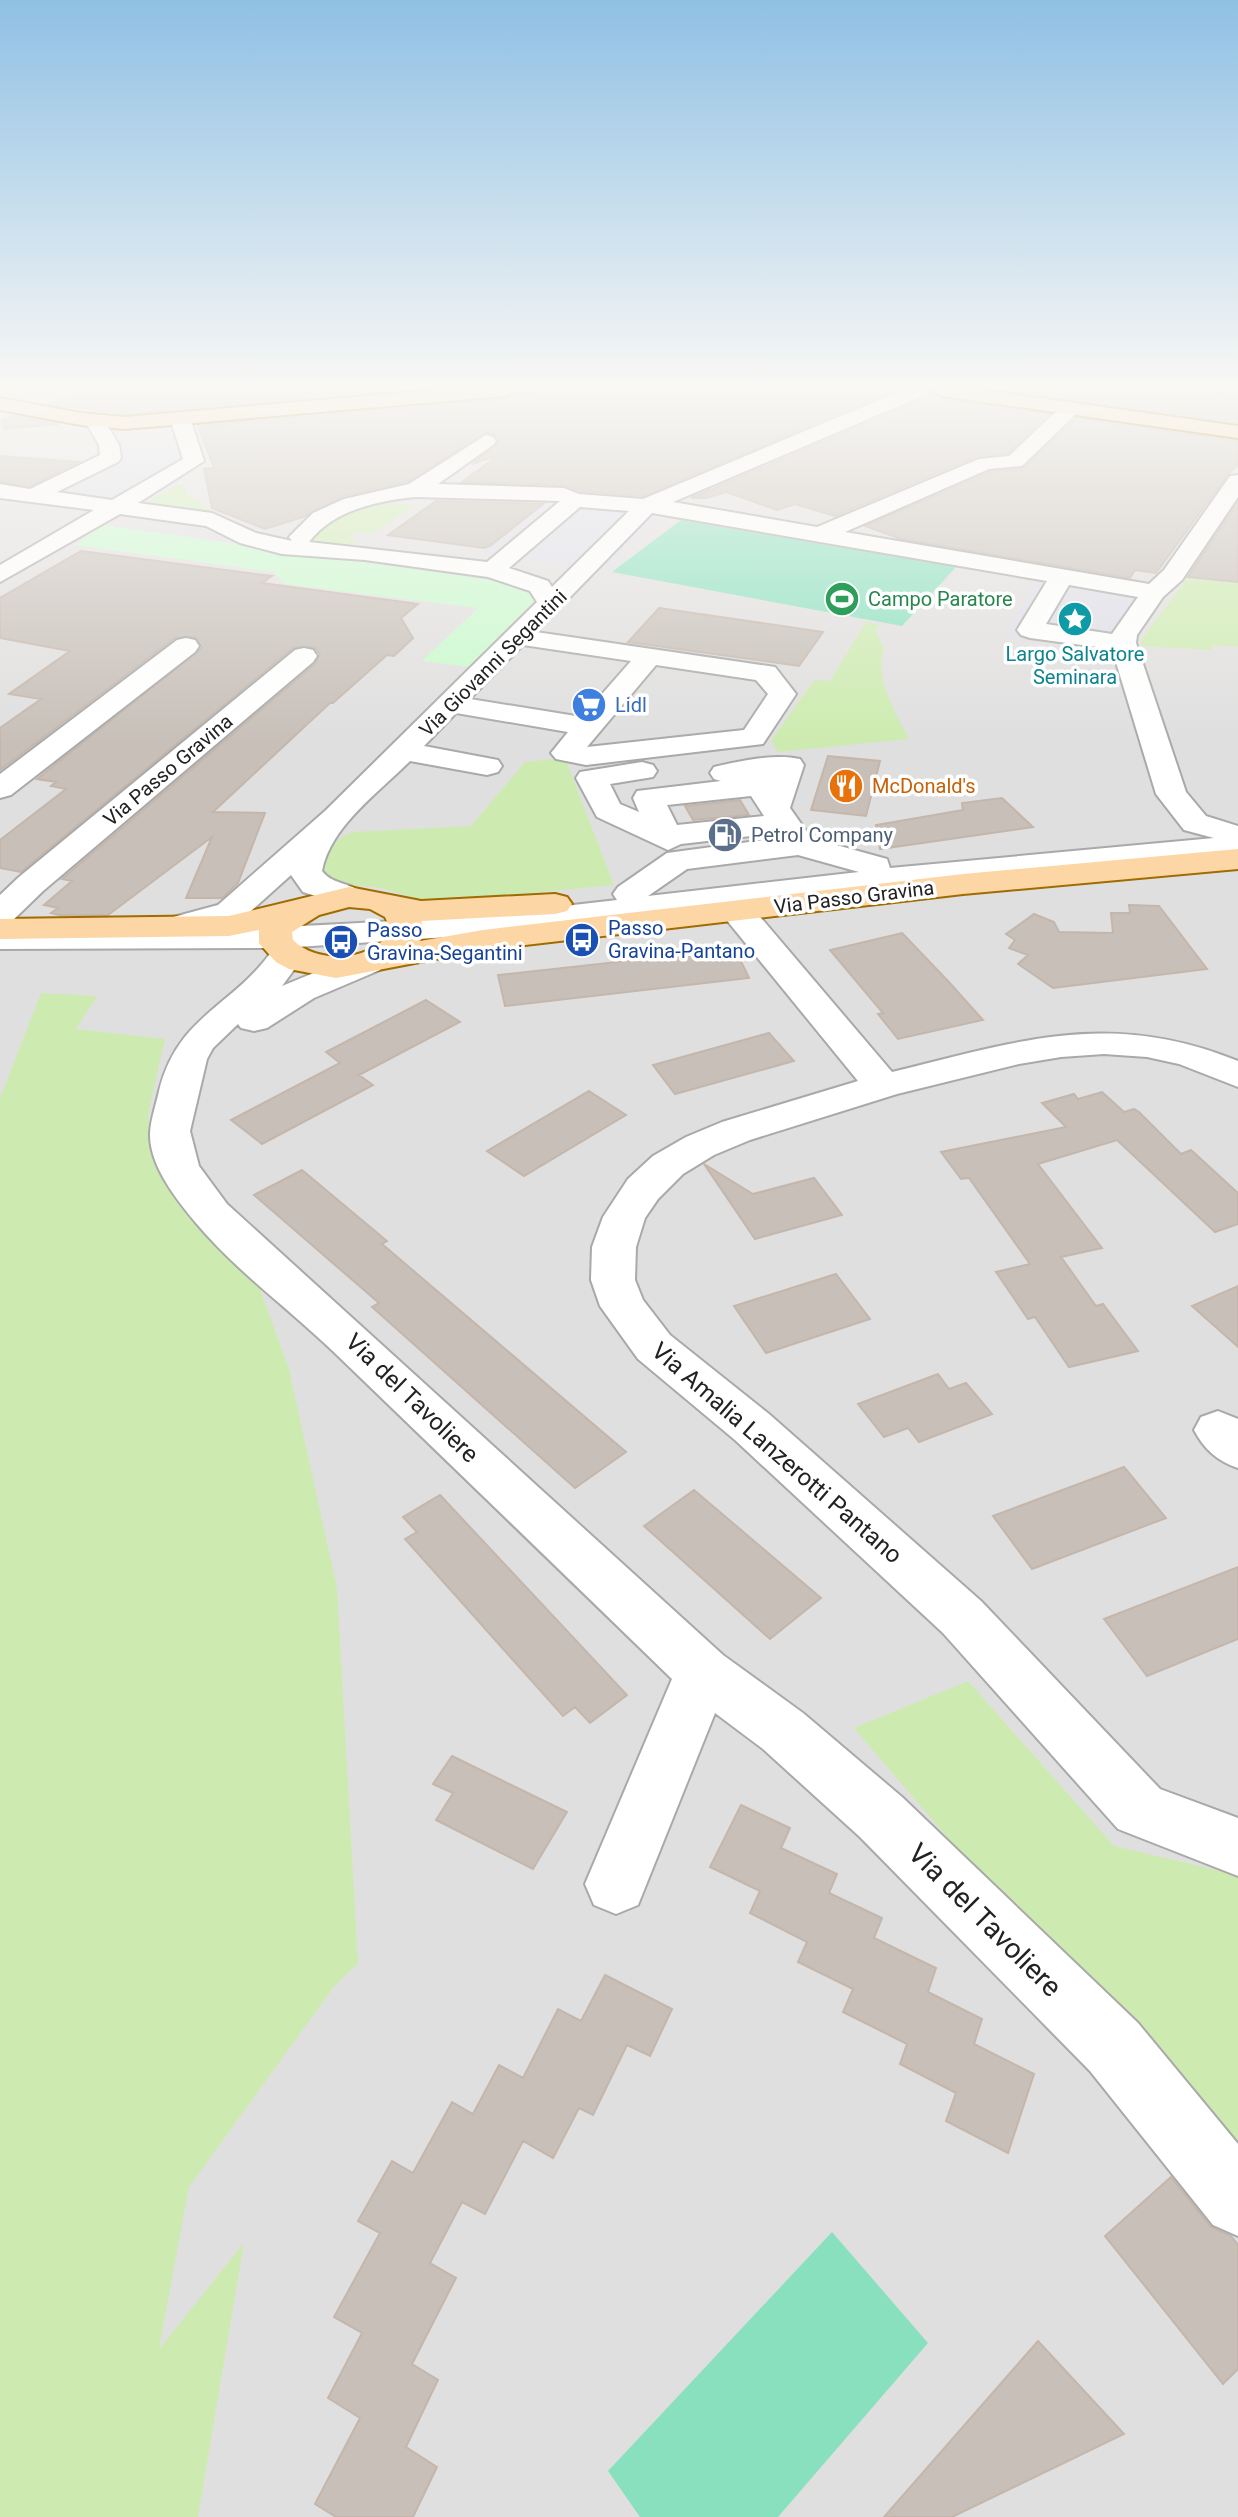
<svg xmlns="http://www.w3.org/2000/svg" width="1238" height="2517" font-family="Roboto,sans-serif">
<rect width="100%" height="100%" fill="#f2efe9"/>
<!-- residential -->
<path fill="#e0dfdf" d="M0 390H1238V2517H0Z"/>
<!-- grass -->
<path fill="#cdebb0" d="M180 483 185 486 186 494 217 514 143 505Z
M366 502 416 505 372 534 358 532 349 538 358 544 309 543 314 528Z
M1188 577 1238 582V647L1212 645V650L1141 646V640Z
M866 622 881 625 875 629 884 649C874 680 896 712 909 739L778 752 771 741 814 680 830 681Z
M565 758 614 885 440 902 415 899 382 888 346 885 331 880 324 871V855L341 837 353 832 471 826 525 762Z
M41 993 97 996 76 1029 165 1039 148 1115 154 1145 258 1284 289 1369 337 1588 358 1963 333 1988 189 2187 159 2349 244 2243 198 2517H0V1098Z
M968 1681 1114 1846 1238 1875V2178L854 1728Z"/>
<!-- park -->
<path fill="#c8facc" d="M104 525 524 585 537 598 468 667 422 661 478 608 285 584 274 572 74 545Z"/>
<!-- pitch -->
<path fill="#88e0be" d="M681 520 956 567 902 626 612 572Z
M832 2232 928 2343 778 2517H640L608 2471Z"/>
<!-- plaza -->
<path fill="#dddde8" d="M170 421 183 458 108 500 60 493 124 458 116 426Z
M570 484 587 488 586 494 645 496 672 502 606 570 483 553 549 497Z
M1043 573 1154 592 1126 655 1003 635Z"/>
<!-- building -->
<path fill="#c7bfb8" stroke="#c4b6ab" stroke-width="2" d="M83 390H402L125 414 47 404Z
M553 390H895L643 496 580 491 564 485 462 482 499 455 472 464 498 443 495 435 487 432 408 481 343 496 306 516 265 529 212 508 204 469 214 468 198 426 505 399 513 394Z
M1004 390H1201L1238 395V423Z
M931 393 941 399 1049 414 1008 453 978 456 835 516 795 504 777 510 726 492 707 498H691L928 397Z
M14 416 60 424 4 429 2 420Z
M1076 418 1238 441V465L1228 474 1156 573 1135 570 1130 578 901 539 865 526 990 472 1024 468Z
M0 456 78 462 30 486 0 481Z
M436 501 543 504 490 546 484 548 388 535Z
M1238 502V582L1188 577Z
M81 551 272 576 262 583 418 604 401 618 413 638 394 656 387 655 333 703H330L213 812 265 813 238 883 222 898H186L212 837 108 915H59L51 913 58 908 44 905 72 881 62 879 315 664 320 654 314 647 293 648 21 872 0 868V840L66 789 51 786 56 782 37 779 202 648 196 637 175 638 0 770V728L41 699 9 694 70 651 0 638V598Z
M659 608 823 632 799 666 628 642Z
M828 756 880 761 866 816 811 810Z
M1002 798 1033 827 880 849 876 825 963 810 962 803Z
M740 800 749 815 693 820 685 806Z
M1129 905 1159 906 1207 969 1053 988 1018 964 1028 955 1009 948 1015 940 1006 934 1034 914 1054 922 1059 932 1113 933 1111 913H1130Z
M902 933 948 981 983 1020 898 1039 878 1014 883 1013 830 950Z
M735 949 749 978 505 1006 498 975Z
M426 1000 460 1022 359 1075 373 1085 262 1144 231 1120 340 1063 326 1052Z
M769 1033 794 1061 675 1094 653 1065Z
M589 1091 626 1115 524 1176 487 1151Z
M1102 1092 1124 1112 1134 1109 1139 1112 1181 1154 1191 1150 1238 1193V1224L1215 1232 1117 1140 1038 1164 1102 1248 1061 1257 1096 1306 1103 1304 1138 1351 1069 1367 1035 1317 1028 1319 996 1272 1030 1264 969 1178 961 1179 941 1152 1066 1127 1042 1103 1074 1094 1078 1099Z
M704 1164 753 1194 814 1178 842 1215 755 1239Z
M302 1170 387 1241 382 1244 626 1452 575 1488 372 1307 379 1303 254 1195Z
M836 1274 870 1319 766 1353 734 1306Z
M1238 1286V1347L1192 1306Z
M938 1374 949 1389 966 1383 992 1414 919 1442 908 1428 884 1437 858 1404Z
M1124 1467 1166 1518 1032 1569 993 1516Z
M694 1490 821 1598 770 1639 644 1526Z
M440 1495 627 1695 590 1723 575 1707 563 1716 405 1539 417 1532 403 1517Z
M1238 1567V1639L1147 1676 1104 1619Z
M452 1756 567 1812 533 1869 436 1820 453 1793 433 1784Z
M741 1805 790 1828 781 1848 837 1874 829 1893 882 1918 874 1938 936 1968 928 1992 982 2019 974 2044 1034 2074 1008 2153 946 2121 956 2093 900 2064 907 2044 843 2012 853 1989 798 1962 807 1942 750 1913 760 1891 710 1867Z
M605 1975 672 2009 650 2056 627 2045 593 2115 579 2108 553 2158 523 2141 485 2214 462 2202 430 2263 456 2278 412 2364 438 2380 406 2447 437 2467 413 2517H336L315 2504 360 2418 328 2398 362 2333 334 2317 380 2233 358 2221 392 2161 413 2173 452 2102 473 2114 499 2065 523 2078 558 2009 581 2021Z
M1171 2177 1211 2227 1231 2236 1238 2245V2369L1223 2384 1105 2236Z
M1038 2341 1124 2434 952 2517H884Z"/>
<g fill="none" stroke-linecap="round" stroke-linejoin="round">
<!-- minor casing -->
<g stroke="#a9a9a9" stroke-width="4">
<path id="minor" d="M903 390H929L927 394 673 502 817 527 979 459 1009 456 1064 404 1071 402 1081 408 1078 412 1022 466 989 469 845 532 1149 584 1164 570 1230 476 1238 475V497L1182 580 1163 597 1137 635 1136 643 1186 792 1206 816 1238 826V856L941 882 750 905 892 1072C1019 1041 1110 1009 1238 1061V1087L1179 1064 1147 1057 1104 1054 1061 1057 1019 1064 897 1094 750 1140 714 1155 683 1174 658 1199 645 1218 636 1247 635 1280 643 1300 670 1335 769 1414 981 1601 1160 1789 1238 1818V1876L1118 1829 943 1633 735 1440 638 1359 600 1306 591 1280 592 1247 603 1217 628 1179 653 1156 686 1137 722 1122 858 1081 725 918 720 911 722 908 509 933 297 947 305 955 282 986 367 951 380 954 385 962 380 970 314 998 267 1028 254 1031 241 1028 238 1024 213 1048 207 1059 190 1131 199 1166 227 1204 723 1655 803 1713 902 1797 1138 2023 1238 2144V2236L1213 2225 1090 2071 860 1837 763 1749 715 1713 638 1905 616 1914 594 1905 585 1884 672 1679C561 1571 449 1463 337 1355 291 1310 237 1272 196 1223 176 1199 149 1165 150 1133 151 1118 156 1105 159 1091 178 1014 234 1007 274 948L0 949V929L162 928 166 919 218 905 325 811 537 602 530 591 488 577 365 560 282 554 240 543 206 526 120 514 0 582V565L94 510 0 498V484L30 489 100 455 99 445 85 421 88 417H102L119 445 121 458 118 462 57 492 112 500 183 459 170 418 180 412 190 418 204 461 138 503 212 513 256 533 292 541 289 537 313 513 344 499 409 484 486 435 493 437 496 441 493 445 438 484 564 488 579 494 643 499ZM415 497 560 501 487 562 309 542C333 510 377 501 415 497ZM580 507 629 511 552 587 548 581 509 568ZM652 513 1047 581 1017 630 1021 635 1030 638 1112 649 1156 794 1184 830 1214 838 890 868 887 859 811 838 790 808 804 765 800 759C775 753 739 761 714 767L710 773 714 779 721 781 637 791 633 798 639 812 620 804 610 784 653 777 657 771 653 765 642 762 580 772 576 778 597 817 668 850 681 844 776 833 779 838 667 853 618 887 613 894 617 900C482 916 346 927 210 928L242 919 291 875 303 892 349 907 361 904 366 897C355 882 333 886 322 871 330 827 379 792 410 761L487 775 498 772 502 766 498 760 424 746 456 713 568 732 551 753 556 759 586 765 763 744 796 694 775 667 536 632ZM1069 585 1138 597 1112 634 1046 624ZM523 645 631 661 582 717 470 699ZM656 665 756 680 768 694 744 730 587 747ZM751 796 764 816 677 825 667 805ZM798 855 859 872 648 896 687 869Z
M186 638 195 640 199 646 195 652 11 795 0 798V774L177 640Z
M304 648 313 650 317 656 313 662 43 891 12 921 0 924V895L19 877 295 650Z
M1218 1411 1238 1419V1468C1217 1461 1204 1449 1194 1430L1201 1417Z"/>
</g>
<!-- major casing -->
<g stroke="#a06b00" stroke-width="4">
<path id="major" d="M438 390H514L505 396 125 429 81 425 0 410V398L81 413 125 417Z
M932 390H982L1238 426V438L941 396Z
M1238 849V869L963 894 483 950 336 978 289 969 276 962 259 943V930L229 936 0 939V919L229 916 349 887 421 901 555 894 567 897 572 904 567 911 555 914 421 921 425 930 420 941 483 930 963 874ZM349 907 370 909 385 917 391 930C373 962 318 965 293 940L292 932 319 915Z"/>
</g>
<!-- minor -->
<use href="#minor" fill="#fff" fill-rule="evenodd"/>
<!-- major -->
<use href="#major" fill="#fcd6a4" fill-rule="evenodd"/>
</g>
<!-- sky -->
<linearGradient id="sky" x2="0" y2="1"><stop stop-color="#8fc0e4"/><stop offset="0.52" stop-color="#f9f8f5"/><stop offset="1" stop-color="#f9f8f5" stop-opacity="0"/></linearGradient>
<rect width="1238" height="743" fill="url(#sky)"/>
<!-- icons -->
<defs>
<g id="stadium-disc" transform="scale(1.8)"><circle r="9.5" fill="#2e9e5b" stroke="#fff"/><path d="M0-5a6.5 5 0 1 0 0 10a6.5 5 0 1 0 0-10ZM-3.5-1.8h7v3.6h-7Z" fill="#fff"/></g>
<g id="sight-disc" transform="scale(1.8)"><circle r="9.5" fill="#0f9aa8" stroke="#fff"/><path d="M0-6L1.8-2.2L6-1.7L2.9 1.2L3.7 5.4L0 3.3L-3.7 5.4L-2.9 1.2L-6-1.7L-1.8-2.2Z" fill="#fff"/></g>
<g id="supermarket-disc" transform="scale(1.8)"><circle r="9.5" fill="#3f7fe0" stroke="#fff"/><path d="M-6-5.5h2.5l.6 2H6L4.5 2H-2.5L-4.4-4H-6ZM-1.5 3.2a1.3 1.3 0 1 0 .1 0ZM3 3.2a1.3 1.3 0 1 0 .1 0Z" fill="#fff"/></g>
<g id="restaurant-disc" transform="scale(1.8)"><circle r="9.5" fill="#e8710a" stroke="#fff"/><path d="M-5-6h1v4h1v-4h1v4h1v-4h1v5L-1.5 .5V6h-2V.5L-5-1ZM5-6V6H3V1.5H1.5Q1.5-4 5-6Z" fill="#fff"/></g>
<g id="fuel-disc" transform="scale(1.8)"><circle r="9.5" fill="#5c6f8a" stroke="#fff"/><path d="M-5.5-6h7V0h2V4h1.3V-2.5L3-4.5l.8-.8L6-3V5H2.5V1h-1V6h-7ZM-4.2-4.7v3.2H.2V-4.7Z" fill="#fff"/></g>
<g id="bus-disc" transform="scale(1.8)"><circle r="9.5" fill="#1a4fb4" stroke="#fff"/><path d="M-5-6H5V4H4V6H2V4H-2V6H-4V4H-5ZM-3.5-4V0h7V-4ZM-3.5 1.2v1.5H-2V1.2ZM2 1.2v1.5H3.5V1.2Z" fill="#fff"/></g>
</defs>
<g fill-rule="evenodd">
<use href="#stadium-disc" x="842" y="599"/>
<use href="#sight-disc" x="1075" y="619"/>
<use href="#supermarket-disc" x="589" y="705"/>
<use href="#restaurant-disc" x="846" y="786"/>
<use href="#fuel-disc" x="725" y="835"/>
<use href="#bus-disc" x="582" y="940"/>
<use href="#bus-disc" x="341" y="942"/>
</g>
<g text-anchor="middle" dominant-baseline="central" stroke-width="7" stroke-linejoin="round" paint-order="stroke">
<!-- far-leisure labels -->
<g font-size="20" fill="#27864d" stroke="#fff" text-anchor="start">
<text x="868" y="599">Campo Paratore</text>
</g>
<!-- far-culture labels -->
<g font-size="20" fill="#0d838f" stroke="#fff">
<text x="1075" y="654">Largo Salvatore<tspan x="1075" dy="23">Seminara</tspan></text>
</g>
<!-- far-street labels -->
<g font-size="20" fill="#222" stroke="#fff">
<text transform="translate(493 663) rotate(-45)">Via Giovanni Segantini</text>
<text transform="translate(168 770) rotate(-40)">Via Passo Gravina</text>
<text transform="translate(854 897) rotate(-7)">Via Passo Gravina</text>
</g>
<!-- far-shop labels -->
<g font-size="20" fill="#366cbe" stroke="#fff" text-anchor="start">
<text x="615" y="705">Lidl</text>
</g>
<!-- far-food labels -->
<g font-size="20" fill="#c56008" stroke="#fff" text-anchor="start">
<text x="872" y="786">McDonald's</text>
</g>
<!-- far-service labels -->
<g font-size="20" fill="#4e5e75" stroke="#fff" text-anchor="start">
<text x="751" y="835">Petrol Company</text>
</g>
<!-- far-transit labels -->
<g font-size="20" fill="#164399" stroke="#fff" text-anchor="start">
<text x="608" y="928">Passo<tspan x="608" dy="23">Gravina-Pantano</tspan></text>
<text x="367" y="930">Passo<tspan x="367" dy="23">Gravina-Segantini</tspan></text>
</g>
<!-- street labels -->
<g font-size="24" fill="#222" stroke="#fff">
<text transform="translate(412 1398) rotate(44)">Via del Tavoliere</text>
<text transform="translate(777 1453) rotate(41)">Via Amalia Lanzerotti Pantano</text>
</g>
<!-- near-street labels -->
<g font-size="28" fill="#222" stroke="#fff">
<text transform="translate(985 1920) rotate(45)">Via del Tavoliere</text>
</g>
</g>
</svg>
